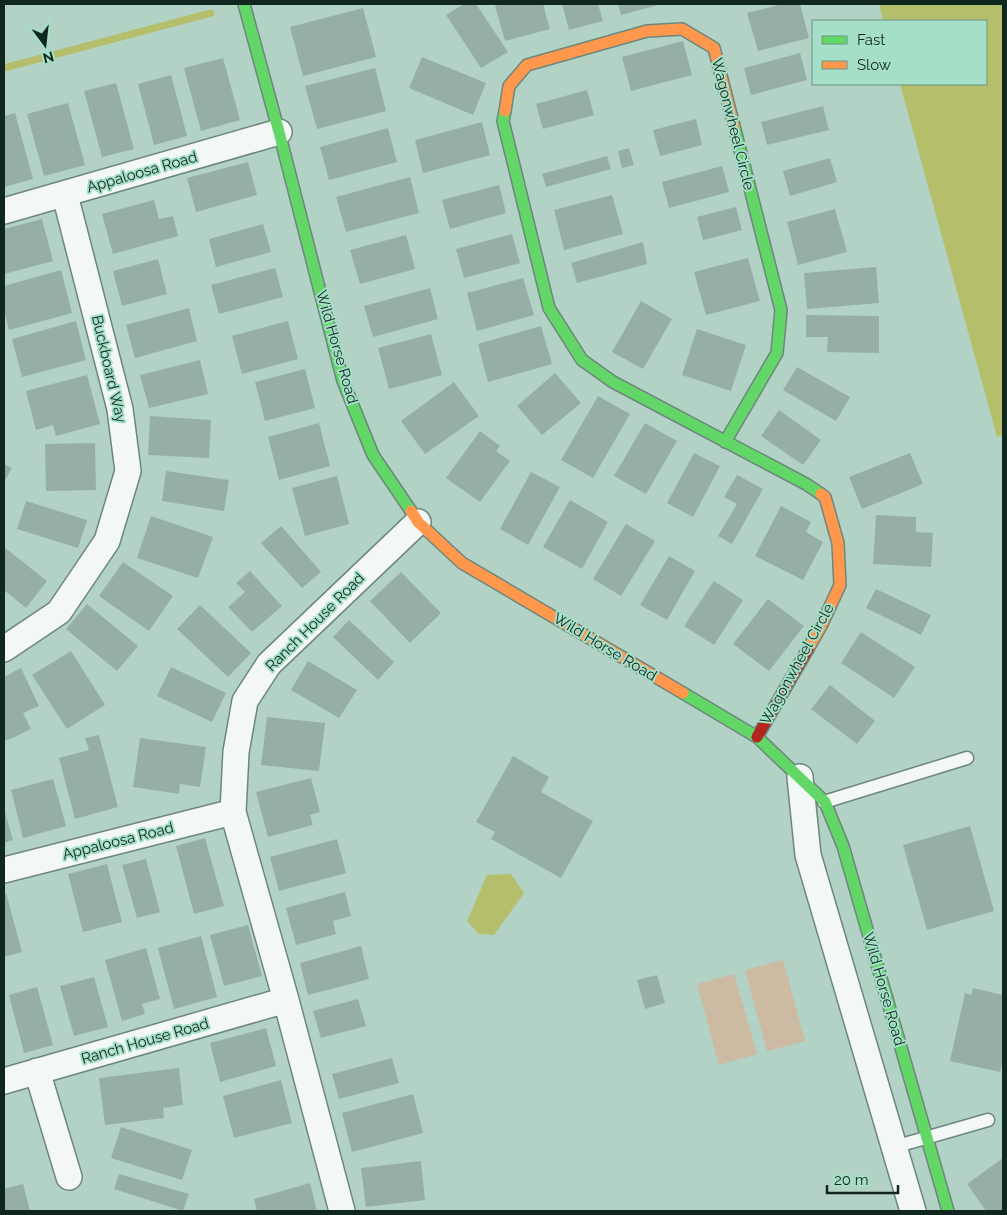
<svg xmlns="http://www.w3.org/2000/svg" width="1007" height="1215" font-family="Raleway,sans-serif">
<rect width="100%" height="100%" fill="#b2d2c5"/>
<!-- green -->
<path fill="#ccbaa2" d="M783 960 805 1041 767 1051 745 970Z
M734 974 757 1054 719 1065 697 984Z"/>
<!-- water -->
<path fill="#b4be6b" d="M879 4H1003V435L997 437 900 84H986V21H883Z
M511 874 524 893 494 935 479 934 467 921 487 875Z"/>
<g fill="none" stroke-linecap="round" stroke-linejoin="round">
<!-- stream -->
<path stroke="#b4be6b" stroke-width="7" d="M4 68 211 13"/>
</g>
<!-- building -->
<path fill="#95afa8" d="M464 4H476L508 52 481 68 446 15Z
M503 4H543L550 29 505 41 495 6Z
M562 4H598L603 21 569 30Z
M618 4H657L658 5 621 15Z
M782 4H800L809 38 758 51 747 13Z
M363 8 376 57 303 76 290 27Z
M683 41 692 75 631 91 622 57Z
M800 53 807 80 751 95 744 68Z
M422 57 486 83 473 115 409 88Z
M223 58 240 120 201 131 184 68Z
M375 68 386 111 317 129 305 86Z
M171 75 187 136 154 145 138 84Z
M116 83 134 149 102 157 84 91Z
M587 90 594 115 543 129 536 104Z
M68 103 85 165 44 176 27 114Z
M823 106 829 130 767 145 761 122Z
M15 113 33 179 4 187V116Z
M696 119 702 145 660 156 653 130Z
M482 122 490 155 423 173 415 140Z
M388 128 397 162 329 180 320 147Z
M629 148 634 165 622 168 618 151Z
M607 156 611 169 546 187 542 174Z
M830 158 837 182 790 196 783 171Z
M248 162 257 195 196 212 187 178Z
M722 166 729 192 669 208 662 182Z
M410 177 419 213 346 232 336 197Z
M499 185 506 213 450 229 442 200Z
M612 195 623 234 564 250 554 210Z
M154 200 159 219 173 216 178 236 113 254 102 214Z
M736 207 742 230 703 240 697 217Z
M835 209 847 252 798 265 787 222Z
M42 219 53 261 4 274V229Z
M263 224 271 252 216 267 209 239Z
M512 234 520 263 464 278 456 249Z
M406 235 415 269 360 284 350 250Z
M643 242 647 264 577 283 571 263Z
M748 258 760 301 706 315 694 272Z
M158 259 167 294 122 306 113 271Z
M876 267 879 303 807 309 804 273Z
M275 268 283 297 219 314 211 285Z
M61 270 72 313 9 330 4 311V286Z
M523 278 534 315 477 331 467 293Z
M430 288 438 319 373 337 364 306Z
M641 301 672 319 643 369 612 352Z
M189 308 197 341 135 358 126 325Z
M806 315 879 316V353L827 352 828 337H806Z
M76 321 86 360 22 377 12 339Z
M288 321 298 359 242 374 232 336Z
M541 326 552 364 488 382 478 344Z
M697 329 746 345 731 391 682 375Z
M431 334 442 375 389 389 378 348Z
M200 360 208 394 149 408 140 375Z
M797 367 850 397 836 421 783 390Z
M305 369 315 408 265 421 255 382Z
M555 373 581 403 542 435 517 406Z
M87 375 100 424 56 436 53 425 36 430 26 391Z
M454 382 479 416 425 454 401 421Z
M598 396 630 414 593 478 561 460Z
M779 410 821 440 803 465 761 436Z
M150 416 211 420 209 458 148 455Z
M319 423 330 466 279 480 268 437Z
M645 423 677 441 646 494 614 476Z
M480 431 500 446 496 451 510 461 480 502 446 478Z
M95 443 96 490 46 491 45 444Z
M694 453 720 466 693 517 667 503Z
M910 453 923 484 862 509 849 477Z
M4 464 12 468 4 482Z
M166 471 229 480 224 511 162 501Z
M531 472 560 487 528 545 500 529Z
M737 475 763 489 732 544 718 536 737 504 724 497Z
M337 476 349 524 305 536 292 488Z
M570 500 608 522 582 569 543 547Z
M26 501 87 520 78 548 17 529Z
M781 506 811 522 806 532 823 542 803 580 755 556Z
M876 515 916 517V532L933 533 931 567 873 564Z
M151 516 213 537 198 578 137 558Z
M626 524 655 541 621 596 593 579Z
M281 526 321 572 302 588 261 543Z
M4 547 47 581 26 608 4 590Z
M669 556 695 571 667 620 640 605Z
M123 562 173 596 149 631 99 596Z
M250 571 282 606 252 632 228 607 245 592 236 583Z
M401 572 441 613 410 643 370 601Z
M714 581 743 600 714 645 684 626Z
M876 589 931 615 921 635 866 608Z
M768 599 804 626 769 671 733 644Z
M87 604 138 646 117 671 66 629Z
M200 605 251 653 228 677 177 629Z
M349 620 394 662 378 680 333 637Z
M861 632 915 667 894 698 841 663Z
M71 651 105 705 67 729 32 675Z
M308 661 357 690 339 718 291 690Z
M171 667 226 693 212 722 157 696Z
M21 668 39 706 23 713 31 729 6 741 4 736V677Z
M830 685 875 721 857 744 811 709Z
M267 717 325 723 319 771 261 765Z
M99 735 118 807 75 819 59 758 89 750 85 738Z
M140 738 206 747 200 787 180 784 179 794 133 787Z
M513 756 549 777 541 792 593 821 561 878 491 839 495 832 476 822Z
M311 778 320 812 310 815 313 825 268 837 256 792Z
M53 779 66 826 23 838 11 790Z
M4 809 13 840 4 843Z
M970 826 994 911 927 930 903 845Z
M205 838 224 906 194 914 176 846Z
M337 839 346 873 279 891 270 857Z
M146 859 160 912 137 918 122 865Z
M107 864 122 922 83 932 68 874Z
M345 892 351 916 333 921 336 934 296 945 286 908Z
M6 893 22 952 4 957V894Z
M248 925 262 976 224 986 210 935Z
M201 936 217 997 174 1009 158 948Z
M361 946 369 979 308 995 300 963Z
M146 948 160 999 142 1004 145 1014 122 1021 105 960Z
M657 975 665 1003 645 1009 637 980Z
M94 977 108 1027 74 1036 60 986Z
M37 987 53 1045 24 1053 9 995Z
M973 988 1003 995V1059L1000 1072 950 1061 965 993 971 995Z
M358 999 366 1026 321 1038 313 1011Z
M266 1028 276 1066 220 1082 210 1043Z
M392 1058 399 1083 339 1099 332 1074Z
M179 1068 183 1105 163 1108 164 1118 105 1125 99 1078Z
M281 1080 292 1123 234 1138 223 1096Z
M413 1094 423 1133 352 1152 342 1113Z
M121 1127 192 1150 182 1180 111 1158Z
M1003 1158V1211H986L967 1184Z
M421 1161 425 1200 366 1207 361 1168Z
M119 1174 189 1194 183 1211 114 1189Z
M310 1183 317 1211H257L254 1199Z
M23 1184 30 1211H4V1189Z"/>
<g fill="none" stroke-linecap="round" stroke-linejoin="round">
<!-- lane casing -->
<g stroke="#6e877e" stroke-width="15">
<path id="lane" d="M824 802 967 758
M894 1147 988 1120"/>
</g>
<!-- street casing -->
<g stroke="#6e877e" stroke-width="28">
<path id="street" d="M4 211 279 132
M4 649 59 612 107 541 128 471 120 409 65 195
M800 777 808 855 913 1211
M4 870 233 812
M37 1071 69 1177
M4 1081 286 1000
M342 1211 286 1000 233 812 236 752 245 701 269 664 418 522"/>
</g>
<!-- fast casing -->
<g stroke="#6e877e" stroke-width="14">
<path id="fast" d="M244 4 279 132 343 381 373 455 411 511
M505 111 503 121 549 308 582 360 613 382 806 484 821 494
M725 442 777 353 781 310 734 126
M683 693 757 737 825 802 843 846 948 1211"/>
</g>
<!-- slow casing -->
<g stroke="#6e877e" stroke-width="14">
<path id="slow" d="M505 111 509 86 527 65 647 31 682 29 714 48 734 126
M411 511 418 522 462 563 683 693
M808 649 822 624 840 585 838 543 825 497 821 494"/>
</g>
<!-- jam casing -->
<g stroke="#6e877e" stroke-width="14">
<path id="jam" d="M757 737 808 649"/>
</g>
<!-- lane -->
<use href="#lane" stroke="#f3f8f6" stroke-width="12"/>
<!-- street -->
<use href="#street" stroke="#f3f8f6" stroke-width="25"/>
<!-- fast -->
<use href="#fast" stroke="#63d668" stroke-width="11"/>
<!-- slow -->
<use href="#slow" stroke="#ff974d" stroke-width="11"/>
<!-- jam -->
<use href="#jam" stroke="#b3261e" stroke-width="11"/>
</g>
<g text-anchor="middle" dominant-baseline="central" stroke-width="4" stroke-linejoin="round" paint-order="stroke">
<!-- street labels -->
<g font-size="15" fill="#10271f" stroke="#a5dfc8">
<text transform="translate(733 124) rotate(76)">Wagonwheel Circle</text>
<text transform="translate(142 172) rotate(-16)">Appaloosa Road</text>
<text transform="translate(337 347) rotate(74)">Wild Horse Road</text>
<text transform="translate(109 369) rotate(77)">Buckboard Way</text>
<text transform="translate(315 622) rotate(-45)">Ranch House Road</text>
<text transform="translate(605 647) rotate(31)">Wild Horse Road</text>
<text transform="translate(797 664) rotate(-61)">Wagonwheel Circle</text>
<text transform="translate(118 841) rotate(-14)">Appaloosa Road</text>
<text transform="translate(884 989) rotate(74)">Wild Horse Road</text>
<text transform="translate(145 1041) rotate(-16)">Ranch House Road</text>
</g>
</g>
<!-- border -->
<rect width="1007" height="1215" fill="none" stroke="#10271f" stroke-width="10"/>
<!-- legend -->
<rect x="812" y="20" width="175" height="65" fill="#a5dfc8" stroke="#699584"/>
<rect x="822" y="36" width="25" height="8" fill="#63d668" stroke="#699584"/>
<text x="857" y="45" font-size="15" fill="#10271f">Fast</text>
<rect x="822" y="61" width="25" height="8" fill="#ff974d" stroke="#699584"/>
<text x="857" y="70" font-size="15" fill="#10271f">Slow</text>
<!-- north arrow -->
<g transform="translate(45 45) rotate(165)" stroke="#a5dfc8" stroke-width="4" paint-order="stroke">
<path d="M0-4L9 19L0 12L-9 19Z" fill="#10271f"/>
<text y="-8" font-size="14" font-weight="bold" text-anchor="middle" fill="#10271f">N</text>
</g>
<!-- scale -->
<path d="M827 1185v8h71v-8" fill="none" stroke="#10271f" stroke-width="2.5"/>
<text x="834" y="1185" font-size="15" fill="#10271f" stroke="#a5dfc8" stroke-width="4" paint-order="stroke">20 m</text>
</svg>
